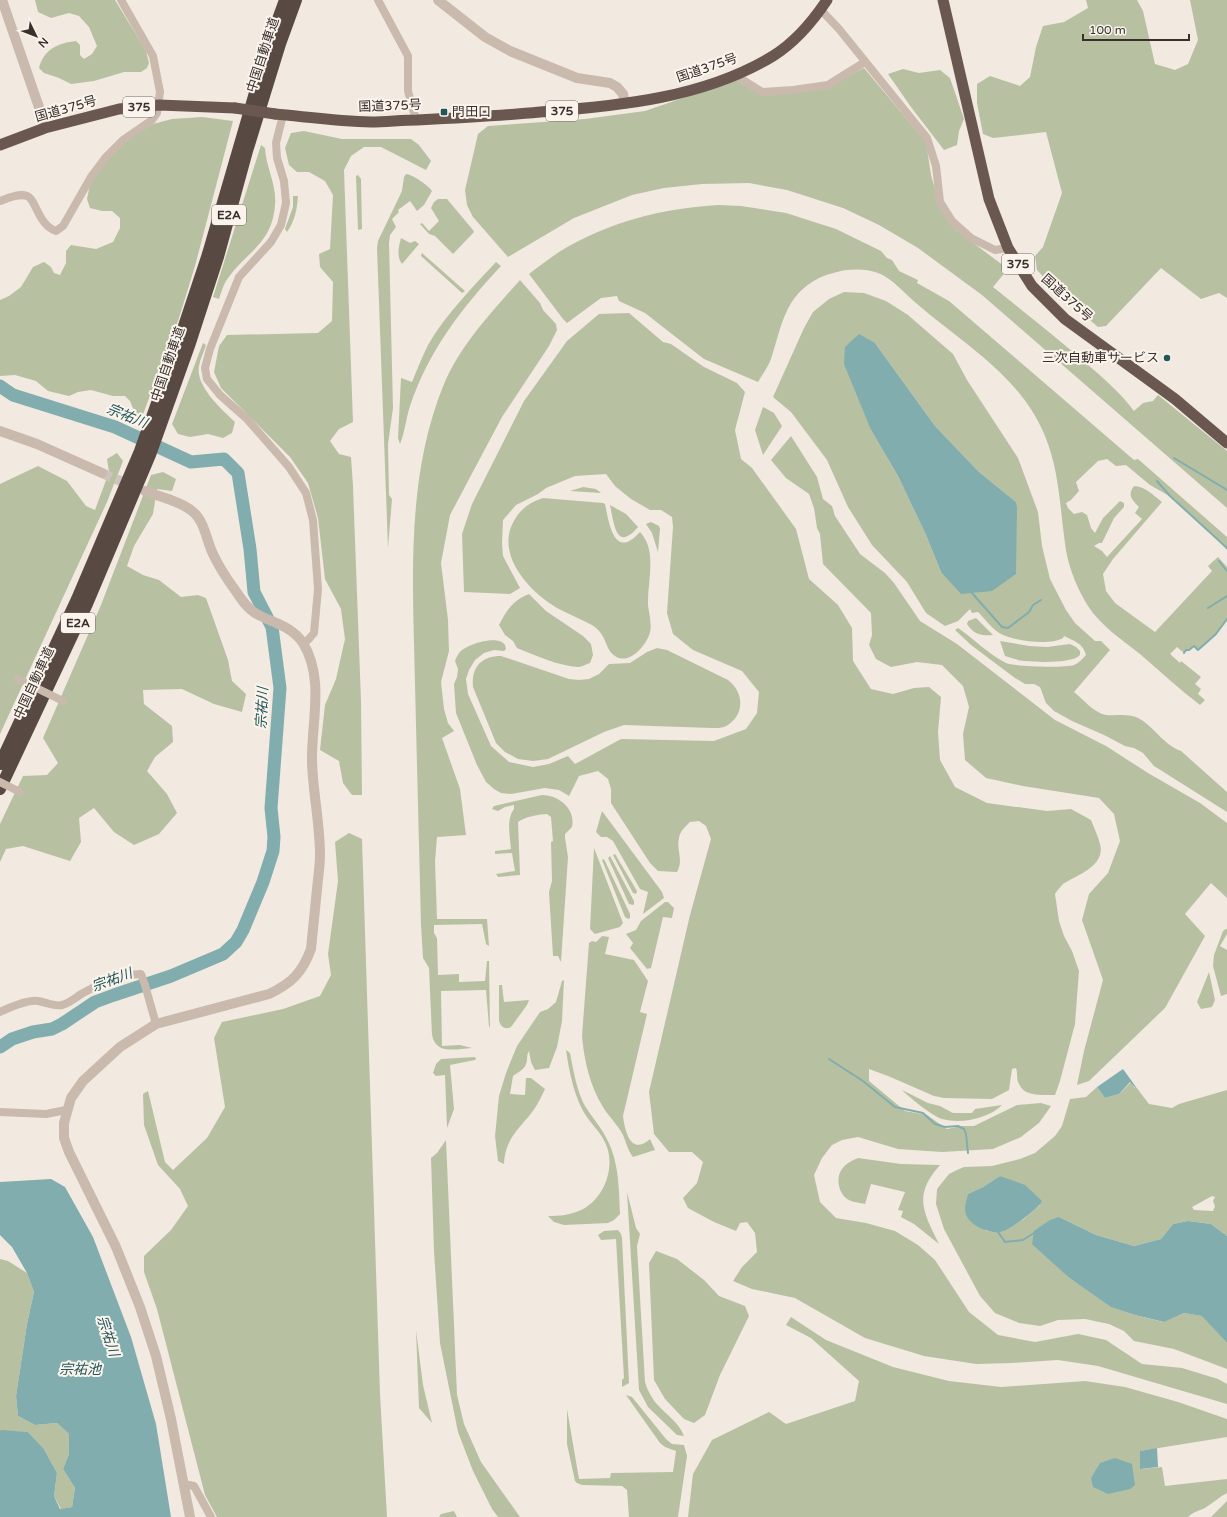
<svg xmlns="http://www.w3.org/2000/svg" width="1227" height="1517" font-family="'Varela Round','Noto Sans JP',sans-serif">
<rect width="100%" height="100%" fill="#f2e9e1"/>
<!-- green -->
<path fill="#b7c1a1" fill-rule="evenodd" d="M35 0H115L146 51 149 63 147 68 141 72H124L94 81 71 84 59 78 44 73 39 68C44 49 58 43 76 41L80 45V55L84 59 92 54 97 46 89 27 79 16 69 13 51 18 38 12Z
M1086 0H1137L1143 11 1155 64 1175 70 1188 64 1198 40 1190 0H1227V298L1219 293 1201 299 1161 268 1106 326 1098 327 1055 290 1037 270 1035 256 1043 247 1062 193 1046 132 993 138 983 134 977 103V84L990 76 1020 86 1030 77 1036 47 1043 26 1064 22 1088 8Z
M864 68 926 142 931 175 941 211 956 230 1008 269 993 287C1024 312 1056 337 1086 363 1104 379 1120 392 1134 411L1143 403 1153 401 1158 395 1227 451V508L982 295 918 248 879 225 843 208 787 190 749 183 702 184 664 188 632 195 574 218 508 257 473 217 467 205 465 190 478 134 488 126 585 119 645 111 738 79 768 95 844 78Z
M903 69 919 73 940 70 950 78 964 119 959 131 957 145 944 150 911 107 888 74Z
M202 117 233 121 195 266 179 318 142 417 135 413 130 401 125 396H113L91 390 78 392 69 396 48 391 36 381 15 375 0 376V300L9 296 21 287 33 267 44 262 51 267 54 273 60 275 66 263V251L71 245 96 249 113 242 120 228V218L112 211H102L90 208 87 199 90 184 106 162 123 143 153 124 172 119Z
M304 131 342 139H411L419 145 431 161 426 170 381 147H364L351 156 344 170 353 422 339 429 330 441 339 454 351 457 353 486 361 701 362 795H352L343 783 339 761 320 750 325 705 336 679 345 639 341 609 325 579 318 518 308 483 290 457 221 388 214 372 219 346 227 335 318 333 332 321 333 282 320 267 319 254 330 249 333 195 325 181 309 172H297L289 165 285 148 291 133Z
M261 145 265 148C266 168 277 185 275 205 272 245 245 252 226 281 223 286 221 293 219 299L213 297Z
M406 174C412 174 429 186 432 191L424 205 417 211 410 201 398 210 399 212 392 219 396 227 390 235 389 243 393 408 388 444 389 495 392 499 388 548 377 248 378 241 402 191 404 177Z
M358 175 361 179 362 229 358 230 356 176Z
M293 196H298C297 209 295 221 287 232L285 229 293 207Z
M438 199H447L473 230 474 232 453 254 435 236 429 234 420 224 422 223 429 231 439 221 431 208 434 202Z
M719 205 741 206 786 213 836 229 881 251 887 258 892 260 899 271 918 280 917 283 949 301 1134 460 1138 459 1227 537V550L1215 537 1171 497 1150 485 1126 465 1116 466 1107 459 1098 461 1076 482 1079 491 1071 500 1066 503 1068 508 1074 514 1082 512 1087 515 1091 528 1095 533 1103 518 1120 501 1124 503V507L1114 518 1102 543H1099L1094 546 1102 551 1107 557 1142 519 1135 513 1139 507C1132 500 1127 495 1134 486 1145 486 1154 496 1162 502L1113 559 1103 574 1106 591 1115 603 1155 632 1212 571 1208 566 1218 557 1227 567V619L1216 634 1198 650 1194 646 1189 650H1186L1184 653 1177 647 1170 654 1180 663 1181 661 1201 677 1195 684 1201 689 1198 694 1205 700 1200 705C1179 689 1160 671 1140 654 1121 639 1101 626 1088 606 1078 590 1069 569 1066 550 1060 512 1060 472 1045 436 1020 375 963 344 916 303 904 293 892 278 878 273 860 266 836 270 819 278 784 296 782 326 771 359 768 367 762 375 758 382L704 359 645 313 619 301 617 296 601 298 567 323 563 319 529 274C539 266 549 259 559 252 608 222 662 208 719 205Z
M401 238 410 243 415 241 419 244 402 264C396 256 399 246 401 238Z
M422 253 465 291 462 293 421 256Z
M496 262 501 266C461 309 429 350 410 406 406 418 405 432 400 444L398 438 401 378 412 382C417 370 422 357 428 345 446 314 472 288 496 262Z
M520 280 540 303 543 310 556 324 557 330 549 346 502 417 450 515 441 563 448 620 449 651 441 682 444 709 448 723 454 731 442 738 460 789 466 835 437 837 435 861 437 919H487L489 946 486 944 482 924 434 925V933L437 938 438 975 459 974V982L485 981 487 961H489L490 1028 489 1026 486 990 441 991 442 1046 460 1045 472 1048C455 1049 436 1055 432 1035L429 968 423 958 421 925C419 845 417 765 415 685 413 584 405 479 444 384 461 344 492 312 520 280Z
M844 292 864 293 886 301 908 315 953 354 967 380 1018 458 1038 512 1042 546 1050 579 1066 610 1075 623 1095 641H1101L1110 650 1074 692C1083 699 1094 713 1106 715 1118 716 1129 713 1140 719 1155 728 1164 745 1181 751L1227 792V812L1154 766 1143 753 1134 748 1125 746 1104 735 1072 721 1054 711 1046 703 1040 687 1034 684H1025L1015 678 971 645 955 630 958 628C974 639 988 654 1006 663 1015 667 1065 668 1074 665 1079 663 1082 659 1086 655 1083 643 1074 641 1064 636L1063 638C1050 646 1014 641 1001 634 992 629 985 619 978 612L972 613 970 609 958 621 945 626 926 613 907 582 872 545 848 507 827 460 791 412 773 397 804 328 813 312 829 299ZM875 343 935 426 979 472 1016 502 941 572 926 535 898 476 871 430Z
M629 313 663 342 671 344 704 367 737 383 745 392 735 430 741 459 752 468 796 529 809 579 838 605 852 628 853 661 871 689 893 694 914 688 929 687 941 697 938 732 940 760 955 787 987 803 1047 811 1071 809 1091 820C1094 828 1098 836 1100 844 1106 866 1077 875 1063 884 1060 887 1057 891 1055 894L1059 921 1064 936 1072 951 1079 971 1075 1024 1060 1081 1055 1095C1044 1095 1024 1097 1019 1084 1016 1079 1018 1073 1016 1068L1012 1069 1009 1090 992 1099 944 1098 934 1096 888 1076 869 1069V1081L905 1111 927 1115 947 1129 962 1126H974L1017 1105 1041 1103 1051 1106 1039 1123 1021 1137 993 1149 942 1152 898 1149 858 1137 842 1140 832 1145 822 1158 814 1175 820 1202 836 1218 866 1223 895 1231 918 1245 935 1260 969 1312 998 1335 1035 1342 1078 1334 1106 1340 1142 1364 1182 1368 1218 1379 1227 1384V1404L1098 1366 1058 1360 1012 1363 976 1364 924 1356 865 1338 795 1298 752 1289 733 1281 742 1267 757 1252 755 1233 747 1222 740 1223 736 1231 714 1222 688 1208 683 1198 697 1183 703 1162 692 1152H669L654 1134 649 1092 690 915 711 839 706 826 699 821 690 822C685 827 680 831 679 838 676 850 684 860 677 872L658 871 650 863 611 803V789L608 779 598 771 579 776 569 796 559 790 545 788 511 794 501 793 494 789 486 782 477 765 456 713 454 684 457 677 458 669 455 661C456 658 458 654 460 652 467 644 505 632 506 649L504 651 494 650 484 653 475 660 469 670 466 679 468 694 491 746 509 762 533 767 549 764 568 756 575 764 621 739 714 741 746 729 757 713 759 692 742 671 693 650 673 634 667 613 673 527 672 517 661 510H650L631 499 615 486 606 474 575 476 546 488 538 494 516 505 503 520 502 543 503 556 520 588 510 594 464 592 462 534 472 504 524 401 567 341 599 314Z
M203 343 206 345C204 352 200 359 199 366 195 386 222 410 235 422L232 433 223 438 208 434 190 437 178 434 172 424Z
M763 407 774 413 782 426 763 455 755 430Z
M791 436 817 477 823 499 832 506 835 516 860 554 885 573 894 583 920 621 957 644 1055 720 1106 746 1148 773 1200 803 1227 823V898L1211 883 1185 914 1205 936 1165 1008 1089 1081 1077 1085 1084 1051 1103 980 1082 920 1089 894 1108 873 1120 841 1114 814 1099 798 1023 786 986 778 965 760 963 734 969 707 963 686 942 665 917 662 891 667 876 659 869 645 872 635 871 613 823 564 820 534 817 528 814 508 809 494 786 478 771 460Z
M117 453 123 461 107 502 0 734V484L38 466 67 481 86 506 95 510 109 472 107 459Z
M163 472 176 479 172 491 157 489 153 514 134 546 127 566 143 575 159 580 181 597 198 595 206 598 228 660 232 681 246 694 242 712 214 704 182 689 143 690 144 704 172 726 173 742 155 757 147 771 167 794 177 813 159 834 134 845 114 832 94 808 79 818 81 842 70 861 23 846 6 849 0 862V824L23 776 47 775 58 763 43 738 101 605 151 475Z
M583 487 596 489 601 493 570 491Z
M543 498 603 503 605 504C609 523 614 561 640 532 658 551 647 582 648 605 649 613 652 625 650 632 647 645 629 666 615 656 604 649 608 635 592 625 581 619 568 614 557 608 531 593 499 559 511 527 517 512 527 503 543 498Z
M610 505 626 514 638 527C616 553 614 523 610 505Z
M651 522 659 526 660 529 658 552 652 533 646 524Z
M529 594 546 611 583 636 591 644 593 655 590 663C586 664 582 667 578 667 559 666 534 655 517 648L513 641 505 635 499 625C506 611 513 600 529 594Z
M976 618 993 635C982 636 974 635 967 624L968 621Z
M1000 641 1029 646 1047 647 1070 644 1076 647 1080 651V655C1072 664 1036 662 1024 661 1017 660 1011 658 1005 656Z
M657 648 667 650 728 680C745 693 745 717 724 727 721 728 716 728 712 728L624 725 604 732 548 759 533 761 518 759 505 752 496 743 473 687C471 668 481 656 501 656L569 679 579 680 589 679 599 674 609 664 630 663 647 652Z
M542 795C559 795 576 809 572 827L565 834V838L568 857 561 962 558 956H553L549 892 552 881 551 842 553 841 551 817 547 814C540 814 524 817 518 822L520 875 498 877 496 874 515 871 512 853 495 854V851L511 849C510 836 506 820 514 809V805L505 807 498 811 492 809 494 806Z
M602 811 662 892 664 898 643 914 648 892 640 889 613 841 607 837H601L596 832Z
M349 833 362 839 380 1394 387 1517H217L205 1495 157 1309 144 1272V1256L171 1230 188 1206 180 1189 158 1165 144 1125 143 1094 148 1091 165 1162 173 1170 207 1138 225 1107 214 1038 222 1022 283 1009 320 996 331 975 328 954 338 881 335 842Z
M594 848 623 923 620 927 595 934 590 929Z
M615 854 637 891 636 894 633 893 613 855Z
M610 856 634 901V904L633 905 629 904 608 858Z
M604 859 630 914V918L628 919 625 917 602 860Z
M665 902H668L674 908 672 918 663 917 651 968 647 969 630 948 633 943 626 934 636 930 641 921Z
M1226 929H1227V934L1220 946 1227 950V994L1221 996 1213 966 1214 955 1223 931Z
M602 936 609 937 605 954 634 960 648 981 640 1012 647 1014 623 1116C625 1132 631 1156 650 1139L655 1150 633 1157C628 1151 626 1142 623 1135 618 1125 609 1117 603 1107 590 1086 584 1060 582 1036L589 943 592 941 596 942Z
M1209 972 1215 1000 1212 1007 1201 1009 1197 1002Z
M564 980 562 1021 557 1047 549 1068 535 1070 531 1062 529 1051C526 1056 528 1060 526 1064 525 1069 517 1073 513 1076L510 1094 525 1095 526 1078H531L545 1089C542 1095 539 1102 535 1108 521 1128 505 1137 504 1164L498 1161 495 1136 499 1096 506 1073 517 1046 540 1012 548 1009 556 1002 562 981Z
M499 985H502L504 1002 529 1000 527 1005 511 1027C505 1030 501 1027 499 1021Z
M566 1050 570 1053C573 1069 577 1092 585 1106 594 1120 605 1132 611 1148 619 1169 619 1191 620 1214L614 1220 608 1223 564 1225 554 1222 548 1216C560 1216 570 1215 581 1210 603 1200 615 1170 607 1147 602 1132 589 1123 582 1109 573 1091 569 1070 566 1050Z
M475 1057 476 1059 475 1060 450 1065 454 1109 447 1128 445 1075 436 1076 433 1073 436 1064 441 1059Z
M1131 1082 1135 1088 1136 1087 1149 1104 1172 1108 1179 1104 1227 1090V1236L1211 1224 1188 1221 1173 1224 1161 1239 1134 1246 1096 1235 1059 1217 1032 1243 1068 1277 1112 1307 1135 1315 1163 1322 1184 1313 1203 1316 1227 1343V1369L1174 1349 1134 1341 1124 1331 1109 1324 1085 1319 1058 1320 1040 1326 1019 1323 995 1313 980 1296 944 1229 936 1204 937 1189 949 1174 957 1170 964 1167 992 1166 1020 1159 1035 1153 1055 1136 1062 1126 1070 1099 1086 1097 1097 1087 1105 1098 1119 1094ZM1000 1176 1040 1205 1024 1219 1001 1232 986 1231 968 1194 983 1187ZM1212 1196 1215 1197 1213 1201 1215 1206 1213 1211 1194 1210 1192 1207Z
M902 1090 928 1103 940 1106 953 1113H972L975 1109 1002 1105C988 1119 961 1124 942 1119 932 1116 909 1097 902 1090Z
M446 1140 457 1395 464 1424 481 1462 520 1517H498L492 1509 473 1471 458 1432 440 1343 434 1251 431 1158 437 1153Z
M858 1158 901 1164 940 1165C913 1195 923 1212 939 1244L914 1224 901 1217 903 1211 898 1210 905 1192 871 1184 865 1204C860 1203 852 1202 847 1199 843 1196 840 1191 839 1186 836 1171 845 1163 858 1158Z
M627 1192 636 1228 640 1234 637 1246 645 1382C647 1390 651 1396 655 1402 665 1414 679 1422 684 1436L677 1435 648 1407 639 1390Z
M618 1230 621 1234 622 1238 629 1383 622 1387V1380L624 1378 616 1239 601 1240 598 1235 604 1231Z
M656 1251 677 1259 704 1280 719 1296 745 1306 749 1316 720 1375 705 1415 694 1423 684 1419 665 1399 654 1380 649 1263Z
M0 1259 8 1261 27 1273 34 1292 27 1324 16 1396 18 1416 35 1425 57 1423 69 1434V1454L63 1469 75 1488 72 1507 61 1509 54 1496 57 1473 44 1449 28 1432 0 1431Z
M791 1317 826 1340 893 1367 949 1381 1001 1387 1085 1381 1125 1387 1178 1402 1227 1419V1437L1140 1451V1469L1162 1467 1165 1486 1227 1479V1493C1219 1497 1213 1503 1205 1508 1197 1512 1196 1510 1188 1517H688L693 1474 712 1440 769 1412 786 1424 855 1401 859 1381 811 1338 786 1325Z
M416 1330 423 1385 432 1423 419 1408Z
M626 1395 632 1397 666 1439 672 1444 684 1445 687 1456 678 1517H629L627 1490 622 1486 582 1485 577 1483 575 1481 567 1444V1409L579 1479 610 1478 611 1473 673 1472 676 1451 665 1447 660 1443Z
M1227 1501V1517H1211Z
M454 1511 457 1517H439L441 1514Z"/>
<!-- water -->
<path fill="#81adae" d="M859 334 875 343 935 426 979 472 1016 502 1017 508 1016 574 992 591 961 594 941 572 926 535 898 476 871 430 844 364 845 347Z
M1123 1069 1136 1087V1088L1130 1082 1119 1094 1105 1098 1097 1087Z
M1000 1176 1025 1185 1042 1201C1039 1209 1009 1230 1001 1232 988 1234 965 1224 965 1209 965 1204 967 1199 968 1194L983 1187Z
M51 1179 65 1187 93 1237 131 1337 156 1424 171 1517H0V1431L1 1430 28 1432 44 1449 57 1473 54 1496 60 1509 72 1507 75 1488 63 1469 69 1454V1434L57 1423 35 1425 18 1416 16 1396 27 1324 34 1292 27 1273 12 1247 0 1235V1182Z
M1059 1217 1096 1235 1134 1246 1161 1239 1173 1224 1188 1221 1211 1224 1227 1236V1343L1202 1316 1184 1313 1164 1322 1135 1315 1111 1307 1068 1277 1032 1244 1034 1231 1050 1220Z
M1157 1448 1158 1467 1140 1469V1451Z
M1115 1458 1132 1464 1135 1485 1130 1489 1108 1494 1093 1487 1091 1478 1100 1463Z"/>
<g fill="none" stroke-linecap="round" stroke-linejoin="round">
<!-- stream -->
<path stroke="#81adae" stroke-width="2" d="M1174 458 1227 490
M1157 481 1170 496 1227 548
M1219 561 1227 571
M972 593 1002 627 1008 628 1029 612 1033 605 1041 600
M1208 608 1227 596
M1184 653 1186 650H1189L1194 646 1198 650 1216 634 1227 619
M829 1059 863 1081 895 1107 923 1113 935 1124 945 1127 958 1126 964 1129 966 1134 968 1153
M998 1232 1005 1242 1023 1240 1034 1233"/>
<!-- river -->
<path stroke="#81adae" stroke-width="13" d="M0 386 13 395 115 427 191 462 224 459 238 473 250 549 254 592 272 627 280 688 271 808 274 837 273 851 263 882 243 930 236 942 223 954 171 976 114 995 95 1002 62 1024 52 1029 33 1032 12 1039 0 1047"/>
<!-- tertiary-tunnel -->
<path stroke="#cdc4bd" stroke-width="10" stroke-dasharray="10 5" stroke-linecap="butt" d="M102 473 132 486"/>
<!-- minor -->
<path stroke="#cab9ad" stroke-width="8" d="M378 0 408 56V91L416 120
M820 9 839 29 927 138 936 166 940 202 952 221 971 238 995 250 1008 248
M735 75 762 92 793 90 828 85 865 62
M283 115 276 143 277 158 284 181 286 203 281 225 271 242 239 277 210 349 205 368 207 379 220 395 247 419 289 467 306 493 313 520 318 589 314 633 308 640 302 642
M0 201C8 198 19 193 27 196 36 199 38 225 56 231L63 226 91 177 106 157 123 140 152 120 157 113 160 92 153 56 121 0
M0 1012C8 1008 29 999 38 1001 46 1002 54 1007 62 1005 70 1003 76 997 83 993 101 983 120 975 141 974L145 985 156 1024
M0 1112 46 1114 66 1110
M184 1484 194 1486 211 1517"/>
<!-- tertiary -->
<path stroke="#cab9ad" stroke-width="10" d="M2 0 41 113 45 128
M438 0 485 37 510 51 577 78 610 83 617 87 623 94 625 104
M0 431 37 444 102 473
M145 491C160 497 180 501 192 511 205 521 206 540 213 554 219 567 227 579 235 590 241 599 246 607 255 613 272 623 291 625 303 643 325 679 311 723 312 762 313 793 320 824 320 855 320 866 318 878 317 889 315 909 313 929 311 949 302 973 292 983 269 994L156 1024 120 1047 83 1081 71 1098 64 1123V1138L69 1152 116 1247 140 1307 156 1356 171 1419 190 1517"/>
<!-- trunk -->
<path stroke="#6a5850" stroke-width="11" d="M943 0 989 199 1008 248 1032 286 1065 319 1175 399 1227 443
M275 114C308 117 339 121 371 122 386 122 402 120 417 120 458 118 499 116 540 112 619 106 704 98 773 56 794 43 813 21 827 0
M0 145 45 128 119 109 159 105 235 108"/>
<!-- motorway -->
<path stroke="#594943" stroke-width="12" d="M0 764 77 599 140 451 179 341 208 254 270 41 285 0
M0 789 87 604 150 455 190 343 218 257 247 151 280 44 296 0"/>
<!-- minor-bridge -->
<path stroke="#cab9ad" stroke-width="8" d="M18 679 63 701
M0 782 20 792"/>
<!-- trunk-bridge -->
<path stroke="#6a5850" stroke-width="11" d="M235 108 275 114"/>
</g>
<!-- markers -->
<g fill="#225658" stroke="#faf4ed" stroke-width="1.5">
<rect x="440" y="108" width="8" height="8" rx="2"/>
<circle cx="1167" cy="358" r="4"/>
</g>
<g text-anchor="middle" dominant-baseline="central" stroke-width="4" stroke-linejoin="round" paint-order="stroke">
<!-- shield labels -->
<g fill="#faf4ed" stroke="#736a65" stroke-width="1">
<rect x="123" y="97" width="32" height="20" rx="3"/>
<rect x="546" y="101" width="32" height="20" rx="3"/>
<rect x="212" y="205" width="34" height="20" rx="3"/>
<rect x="1002" y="254" width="32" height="20" rx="3"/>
<rect x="61" y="613" width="34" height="20" rx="3"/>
</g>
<g font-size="12" font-weight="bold" fill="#392f2b">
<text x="139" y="107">375</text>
<text x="562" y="111">375</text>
<text x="229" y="215">E2A</text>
<text x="1018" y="264">375</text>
<text x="78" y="623">E2A</text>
</g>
<!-- street labels -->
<g font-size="13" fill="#392f2b" stroke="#faf4ed">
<text transform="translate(263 55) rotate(-72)">中国自動車道</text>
<text transform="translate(707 68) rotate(-19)">国道375号</text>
<text transform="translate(390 106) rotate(-2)">国道375号</text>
<text transform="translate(66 109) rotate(-16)">国道375号</text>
<text transform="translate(1067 298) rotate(42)">国道375号</text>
<text transform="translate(168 364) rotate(-71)">中国自動車道</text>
<text transform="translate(34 683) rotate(-65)">中国自動車道</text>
</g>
<!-- poi labels -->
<g font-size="13" fill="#392f2b" stroke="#faf4ed" text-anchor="start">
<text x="452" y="112">門田口</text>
<text x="1159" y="358" text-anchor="end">三次自動車サービス</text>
</g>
<!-- water labels -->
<g font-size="14" font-style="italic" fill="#225658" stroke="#faf4ed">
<text transform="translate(127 416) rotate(22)">宗祐川</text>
<text transform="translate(262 708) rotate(-87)">宗祐川</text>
<text transform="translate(112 980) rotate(-20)">宗祐川</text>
<text transform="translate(108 1336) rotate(72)">宗祐川</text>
<text x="80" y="1369">宗祐池</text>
</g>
</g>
<!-- north arrow -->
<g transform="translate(36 36) rotate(133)" stroke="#faf4ed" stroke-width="3" paint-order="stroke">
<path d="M0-3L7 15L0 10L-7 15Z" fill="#392f2b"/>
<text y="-6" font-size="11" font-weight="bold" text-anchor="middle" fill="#392f2b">N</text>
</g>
<!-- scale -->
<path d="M1083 34v6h106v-6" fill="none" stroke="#392f2b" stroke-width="2"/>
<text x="1089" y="34" font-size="12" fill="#392f2b" stroke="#faf4ed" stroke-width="3" paint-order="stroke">100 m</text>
</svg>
